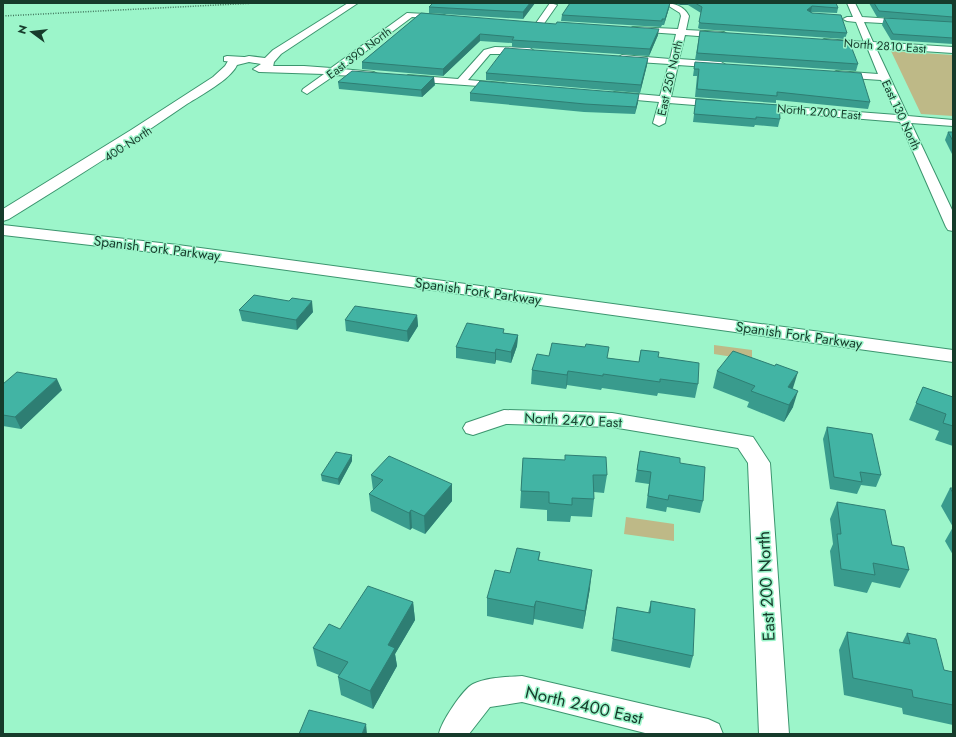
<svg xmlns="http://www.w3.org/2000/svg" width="956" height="737" font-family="Jost,sans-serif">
<rect width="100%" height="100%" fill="#9cf5ca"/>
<!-- green -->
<path fill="#beb987" d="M891 51 953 55V116L921 114Z
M714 345 752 350V360L714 354Z
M626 517 674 524V541L624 534Z"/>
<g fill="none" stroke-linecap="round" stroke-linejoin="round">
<!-- street casing -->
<g stroke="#3b956e" stroke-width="2">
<path id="street" d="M550 3 557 5 543 25H537L536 23Z
M664 3C674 3 684 6 689 16L686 30 724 32 728 35 724 38 685 35 679 59 721 62 726 65 721 68 678 65 671 97 720 101 725 104 720 107 669 103 665 123 659 126 653 123 659 102 614 98 609 95 614 92 660 96 669 64 622 61 617 58 622 55 670 59 676 34 633 31 629 29 633 27 678 29 681 16 680 13Z
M847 3H855L862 17 953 23V27L864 22 873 42 953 47V53L876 48 908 116 953 120V126L911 123 953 212V231L948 230 946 227 900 122 753 110 748 107 753 104 897 115 881 80 836 77 831 74 836 71 878 74 867 47 824 45 820 42 824 39 864 42 856 22 847 21 843 19 847 17H853Z
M407 13 444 15 448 17 444 19 412 17 342 69 374 72 379 75 377 77 335 75 307 94 302 91 303 89 324 74 260 72 255 69 260 66H304L331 68Z
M495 47 530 48 534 51 530 54H490L468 80 503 83 507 84 508 86 507 88 408 81 403 78 408 75 458 79 484 50Z
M227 56 244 57 249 60 244 63 224 61V57Z
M504 410 612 413 753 437 770 463 789 734H759L748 463 738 448 612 427 506 424 473 435 466 433 463 428 466 423Z
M522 676 708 719 719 724 723 734H649L522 702 490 707 469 734H439C441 722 463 689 473 684 487 677 507 677 522 676Z"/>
</g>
<!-- secondary casing -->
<g stroke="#3b956e" stroke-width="2">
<path id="secondary" d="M348 3H358L281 54 274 62 273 67 259 72 253 69 261 64 249 62 237 65C231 79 200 96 187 104 129 144 69 182 9 219L3 221V209L131 130 213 77 225 66 228 61 249 56 265 58 273 50Z
M3 225 178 245 953 350V362L178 255 3 235Z"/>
</g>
<!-- street -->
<use href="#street" fill="#fff" fill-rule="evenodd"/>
<!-- secondary -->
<use href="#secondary" fill="#fff" fill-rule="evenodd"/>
<!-- rail -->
<path stroke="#40765d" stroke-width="1.5" stroke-dasharray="1 1.5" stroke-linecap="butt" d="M3 16 256 3"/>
</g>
<!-- wall -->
<path fill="#399b8d" d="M433 3H535L523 19 429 13V7Z
M670 3 669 8 664 25H662L661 27 561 21 562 15Z
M671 3H836L838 8 837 13 811 12 847 33 845 39 700 29 698 28 701 13 688 5H680Z
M869 3H950L951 4H953V44L891 40 882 25 884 18 930 21 877 17Z
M421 13 658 35 649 56 512 47V43L480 41 443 76 362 69V62Z
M700 31 858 64 856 71 695 60Z
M648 58 647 65 640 93 486 80V73Z
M695 62 870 102 868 109 776 100V103L695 97 697 76H693Z
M338 82 435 85 422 97 339 89Z
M470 93 638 102 635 114 584 112 470 101Z
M696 99 780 119 778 127 755 125 754 127 693 122Z
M948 132H953V156L945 140Z
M239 310 313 312 297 330 242 321Z
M417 315 418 326 408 342 346 331 345 320Z
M504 333 518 335 517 346 511 363 496 360 495 364 456 358V347Z
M641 350 658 357 698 384 695 398 658 393 657 396 602 388 601 390 567 385 566 389 531 384 532 370 549 356 607 358 639 362Z
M717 371 793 389V407L784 422 747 407 749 402 713 388Z
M3 384 62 390 21 429 3 426Z
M923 387 953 397V446L935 440 939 431 909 420Z
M827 427 881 475 876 487 861 485 857 494 830 489 823 439Z
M640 451 680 463 703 501 700 513 667 507 666 512 646 508 649 484 635 482Z
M565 455 607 475 604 493 594 492V499L592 517 571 516 570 522 547 521V510L520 508 523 458 565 460Z
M352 461 339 485 322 481 321 475Z
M371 475 452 484V501L425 534 412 528 410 530 371 511 369 494 373 490Z
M950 488H953V555L945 541 953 527 941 506Z
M837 502 892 545 909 570 900 588 872 582 867 593 834 586 830 551 833 544 830 519Z
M540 552 539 560 590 588 583 629 534 619 533 625 487 616V598L510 573Z
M651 601 693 656 690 668 611 651 617 607 648 613Z
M413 602 415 620 395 654 397 666 373 709 341 695 338 677 339 675 317 666 313 648 340 629Z
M847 632 902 643 907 633 944 670 953 672V725L903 714 902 708 844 695 839 650Z"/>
<!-- shaded-wall -->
<path fill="#2e7e73" d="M530 3H535L523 19V12Z
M670 3 669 8 664 25 665 19Z
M681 3H689L688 5H680Z
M812 6 811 12 806 16 807 10Z
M659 29 658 35 649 56 650 49Z
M480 34V41L443 76V69Z
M648 58 647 65 640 93 641 85Z
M434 77 435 85 422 97 421 90Z
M639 94 638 102 635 114 636 107Z
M312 301 313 312 297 330 296 320Z
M417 315 418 326 408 342 407 331Z
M518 335 517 346 511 363V352Z
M496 349V360L495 364V353Z
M568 371 567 385 566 389 567 375Z
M798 372 793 388 783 404 788 387Z
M57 379 62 390 21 429 15 417Z
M798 391 793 407 784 422 789 405Z
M352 455V461L339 485 338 479Z
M452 484V501L425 534 424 516Z
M411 510 412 528 410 530 409 513Z
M592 570 590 588 583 629 585 611Z
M536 601 534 619 533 625 534 607Z
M413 602 415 620 395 654 397 666 373 709 370 691 388 645Z
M366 724 367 734H362Z"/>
<!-- building -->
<path fill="#42b4a4" stroke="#2e7e73" d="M433 3H530L523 12 429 7Z
M570 3H670L665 19H662V21L562 15Z
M695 3H836L838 8 812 6 807 10 812 13 841 15 847 33 701 23 699 22 702 7Z
M874 3H950L951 4H953V17L879 11Z
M421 13 556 24 557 22 659 29 650 49 512 40 514 37 480 34 443 69 362 62Z
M884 18 953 22V38L893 34Z
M700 31 849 41 858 64 697 53Z
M505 48 648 58 641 85 486 73Z
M695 62 861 73 870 102 777 92V96L697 89 699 69H694Z
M352 71 434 77 421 90 338 82Z
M480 81 639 94 636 107 585 104 470 93Z
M696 99 779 105 780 119 756 117V119L694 114Z
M948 132H953V141Z
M254 295 289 301 292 298 312 301 296 320 239 310Z
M355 306 417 315 407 331 345 320Z
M467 323 504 329 503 333 518 335 511 352 496 349 495 353 456 347Z
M552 343 585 347 586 344 609 347 607 358 639 362 641 350 659 352 658 357 699 363 698 384 660 379V382L603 374V376L568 371 567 375 532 370 537 354 549 356Z
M733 351 775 366 776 364 798 372 788 387 798 391 789 405 751 391 755 386 717 371Z
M17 372 57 379 15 417 3 415V384Z
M923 387 953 397V426L943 423 946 414 916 403Z
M827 427 872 434 881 475 860 472 862 482 834 477Z
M640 451 680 458V463L705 467 703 501 669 495 668 500 648 496 651 472 637 470Z
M336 452 352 455 338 479 321 475Z
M565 455 606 457 607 475H593L594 499 572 498V505L549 503V492L521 491 523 458 565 460Z
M389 456 452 484 424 516 411 510 409 513 369 494 383 480 371 475Z
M950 488H953V493Z
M837 502 885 510 892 545 904 547 909 570 873 563 875 575 841 569 837 534H841Z
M517 548 540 552 538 560 592 570 585 611 536 601 534 607 487 598 495 570 510 573Z
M368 586 413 602 388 645 395 648 370 691 338 677 348 662 313 648 329 624 340 629Z
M651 601 695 609 693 656 613 639 617 607 650 613Z
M847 632 910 644 907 633 936 639 944 670 953 672V705L913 697 912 690 853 678Z
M309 710 366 724 362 734H299Z"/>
<g text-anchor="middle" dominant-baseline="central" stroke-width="3" stroke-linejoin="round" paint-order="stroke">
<!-- far-street labels -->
<g font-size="12" fill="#163b2b" stroke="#9cf5ca">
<text transform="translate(885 46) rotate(4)">North 2810 East</text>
<text transform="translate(359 53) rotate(-37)">East 390 North</text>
<text transform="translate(670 78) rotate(-77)">East 250 North</text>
<text transform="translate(819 112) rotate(5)">North 2700 East</text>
<text transform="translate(901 115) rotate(65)">East 130 North</text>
<text transform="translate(128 144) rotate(-33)">400 North</text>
</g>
<!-- street labels -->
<g font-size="14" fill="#163b2b" stroke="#9cf5ca">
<text transform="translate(157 248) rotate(7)">Spanish Fork Parkway</text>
<text transform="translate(478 291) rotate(8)">Spanish Fork Parkway</text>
<text transform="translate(799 335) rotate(8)">Spanish Fork Parkway</text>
<text transform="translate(573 420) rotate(3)">North 2470 East</text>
</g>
<!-- near-street labels -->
<g font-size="17" fill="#163b2b" stroke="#9cf5ca">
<text transform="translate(766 586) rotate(-93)">East 200 North</text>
<text transform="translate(584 705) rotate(13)">North 2400 East</text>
</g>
</g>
<!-- border -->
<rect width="956" height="737" fill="none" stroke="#163b2b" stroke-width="8"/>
<!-- north arrow -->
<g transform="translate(32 32) rotate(285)" stroke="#9cf5ca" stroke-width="3" paint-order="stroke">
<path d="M0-3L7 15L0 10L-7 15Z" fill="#163b2b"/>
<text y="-6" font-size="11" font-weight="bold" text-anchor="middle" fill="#163b2b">N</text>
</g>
</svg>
